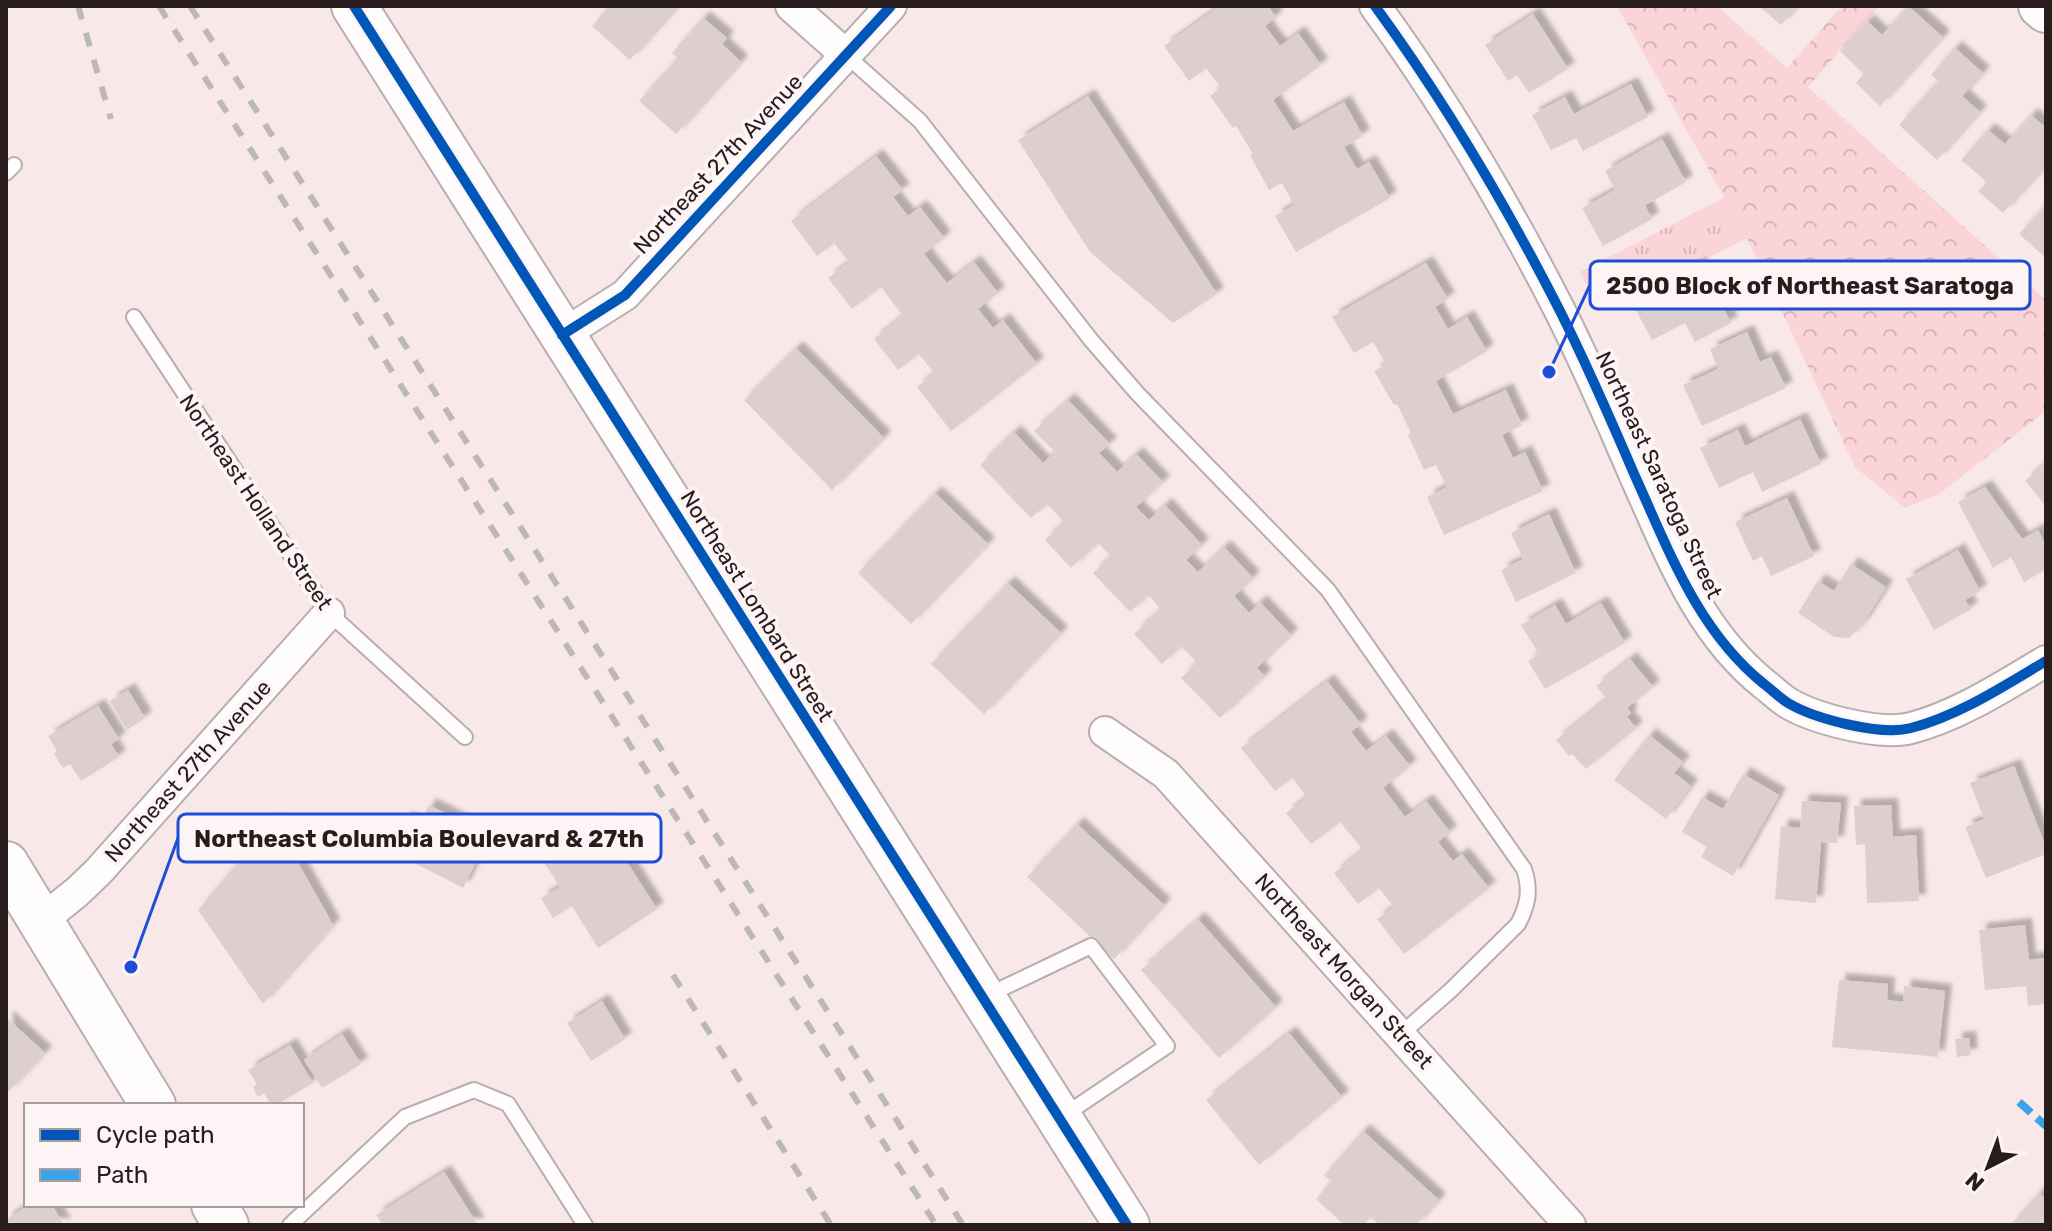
<svg xmlns="http://www.w3.org/2000/svg" width="2052" height="1231" font-family="Rubik,sans-serif">
<defs>
<pattern id="grass-tufts" width="24" height="20" patternUnits="userSpaceOnUse" patternTransform="scale(2)"><rect width="24" height="20" fill="#fbd4d7"/><path d="M3 7l-1-3M5 7V3M7 7l1-3M15 17l-1-3M17 17v-4M19 17l1-3" fill="none" stroke="#d7b5b8"/></pattern>
<pattern id="forest-crowns" width="20" height="18" patternUnits="userSpaceOnUse" patternTransform="scale(2)"><rect width="20" height="18" fill="#fbd4d7"/><path d="M2 6a3 3 0 1 1 6 0M12 15a3 3 0 1 1 6 0" fill="none" stroke="#d7b5b8"/></pattern>
<filter id="shadow"><feDropShadow dx="7" dy="-7" stdDeviation="2" flood-color="#0004"/></filter>
</defs>
<rect width="100%" height="100%" fill="#f8e8e9"/>
<!-- grass -->
<path fill="url(#grass-tufts)" d="M1726 197 1747 238 1600 311 1580 272Z"/>
<!-- forest -->
<path fill="url(#forest-crowns)" d="M1617 6H1717L1787 68 1842 6H1879L1808 87 2046 300V411L1939 494 1905 508 1855 467 1747 238Z"/>
<!-- building -->
<path fill="#ddcfcf" filter="url(#shadow)" d="M610 6H678L630 60 592 26Z
M1220 6H1268L1276 17 1265 26 1280 46 1298 33 1321 65 1273 100 1293 131 1344 102 1363 136 1344 147 1357 169 1369 162 1390 198 1296 252 1275 216 1294 205 1282 183 1269 190 1250 155 1253 154 1236 126 1233 128 1210 96 1221 88 1206 68 1189 81 1164 46Z
M1759 6H1797L1781 25Z
M1908 6 1943 37 1880 106 1856 83 1864 74 1840 51 1867 21 1882 35Z
M1533 14 1568 69 1529 93 1517 75 1508 81 1485 45Z
M703 18 727 38 722 44 741 62 676 134 639 101 678 58 672 53Z
M1955 48 1983 73 1962 96 1980 112 1937 160 1899 125 1938 81 1931 75Z
M1631 84 1648 117 1583 151 1576 138 1551 150 1532 115 1565 97 1574 114Z
M1088 96 1217 294 1173 323 1090 252 1018 140Z
M2031 115 2046 128V166L2003 213 1978 191 1987 182 1961 160 1988 130 2005 144Z
M1662 139 1686 182 1645 205 1652 219 1603 246 1582 208 1615 190 1605 171Z
M876 156 903 190 893 197 908 216 920 207 944 238 924 254 947 283 974 262 998 293 978 309 993 328 1003 320 1037 364 951 431 917 387 934 373 919 354 898 370 874 339 903 316 881 287 852 309 828 278 849 262 834 243 817 256 791 221Z
M2046 205V258L2019 234Z
M1426 263 1448 299 1435 307 1448 329 1467 317 1487 351 1436 381 1453 414 1506 390 1522 425 1502 435 1513 458 1525 452 1543 491 1444 535 1427 497 1447 487 1436 465 1424 470 1408 435 1411 433 1397 404 1394 405 1374 371 1386 364 1373 342 1354 353 1332 317Z
M1700 264 1731 323 1695 342 1685 323 1652 340 1630 299Z
M1747 332 1760 362 1771 357 1786 388 1702 426 1683 385 1718 369 1710 349Z
M796 348 884 438 832 490 744 400Z
M1068 400 1110 444 1099 453 1117 472 1136 454 1163 482 1136 507 1149 520 1165 505 1202 545 1186 560 1198 572 1224 547 1253 578 1234 596 1249 613 1260 602 1291 635 1257 668 1265 676 1220 718 1181 678 1197 663 1181 646 1162 664 1134 634 1161 609 1148 595 1130 612 1093 573 1111 556 1098 543 1071 568 1045 540 1064 522 1047 504 1031 518 980 465 1014 432 1043 463 1055 452 1034 431Z
M1800 419 1821 464 1762 492 1753 472 1719 488 1700 448 1738 430 1745 446Z
M2046 463V506L2025 481Z
M1985 487 2022 539 2038 530 2046 546V569L2024 582 2011 557 1993 568 1958 502Z
M935 493 988 544 911 624 858 573Z
M1787 498 1814 556 1771 576 1762 556 1753 561 1735 522Z
M1549 514 1576 573 1516 602 1501 570 1523 559 1511 533Z
M1958 550 1980 591 1965 600 1971 609 1934 630 1906 579Z
M1851 564 1886 587 1864 622 1849 638 1834 637 1798 613 1818 581 1834 591Z
M1008 583 1061 633 984 714 931 664Z
M1601 603 1625 643 1545 689 1528 661 1539 654 1521 625 1555 605 1566 624Z
M1630 659 1653 687 1627 708 1631 713 1627 717 1636 728 1586 769 1572 754 1569 756 1556 740 1607 699 1596 686Z
M1327 681 1361 724 1351 732 1366 751 1386 736 1410 766 1383 788 1405 817 1426 801 1450 832 1438 842 1453 861 1462 854 1489 888 1404 954 1377 919 1394 907 1379 888 1358 904 1334 873 1363 850 1340 822 1311 844 1286 813 1307 797 1292 778 1275 791 1241 748Z
M128 690 145 718 127 730 110 701Z
M98 706 119 739 111 744 119 757 81 781 70 764 63 768 54 754 57 751 48 736Z
M1649 735 1683 762 1674 773 1691 786 1666 819 1614 780Z
M2014 766 2046 847V854L1986 878 1965 827 1984 819 1970 783Z
M1743 774 1779 795 1733 876 1701 857 1707 847 1682 832 1702 797 1723 809Z
M1802 801 1841 803 1837 843 1821 842 1816 903 1775 899 1781 826 1800 828Z
M429 805 489 835 463 888 389 850 405 818 419 825Z
M1891 805 1893 837 1916 835 1919 901 1867 903 1865 844 1856 845 1854 806Z
M274 820 333 925 263 1004 198 910Z
M600 820 657 909 598 948 572 906 553 918 541 898 560 887 541 858Z
M1077 824 1164 905 1114 959 1027 877Z
M1198 919 1276 1007 1219 1058 1141 970Z
M2025 925 2029 960 2046 958V1004L2028 1006 2026 986 1985 990 1979 930Z
M1839 980 1888 984 1887 1000 1903 1002 1904 986 1945 991 1938 1057 1832 1047Z
M602 1001 625 1039 591 1061 567 1023Z
M6 1017 45 1053 6 1094Z
M1289 1033 1342 1097 1259 1165 1206 1100Z
M342 1034 361 1064 322 1088 304 1060Z
M1969 1038 1971 1055 1957 1057 1955 1039Z
M290 1045 313 1083 276 1105H271L264 1093 258 1097 253 1087 257 1084 248 1070Z
M1363 1131 1439 1200 1416 1225H1380L1371 1217 1363 1225H1344L1316 1199 1331 1181 1324 1175Z
M444 1172 478 1225H383L376 1215Z
M2039 1193 2046 1199V1225H2013L2012 1223Z
M30 1205H52L64 1225H6V1219Z"/>
<g fill="none" stroke-linecap="round" stroke-linejoin="round">
<!-- lane casing -->
<g stroke="#baadae" stroke-width="18">
<path id="lane" d="M847 56 920 121 1091 340 1137 393 1328 590 1524 869C1531 890 1528 905 1518 924L1450 991 1401 1034
M6 173 14 165
M134 317 329 613 465 737
M986 996 1091 946 1167 1046 1063 1116
M290 1225 405 1117 474 1090 508 1104 585 1225"/>
</g>
<!-- street casing -->
<g stroke="#baadae" stroke-width="34">
<path id="street" d="M791 6 847 56
M1375 6C1445 102 1506 205 1560 311 1587 365 1611 420 1635 476 1669 551 1698 631 1764 684 1772 690 1780 698 1788 703 1815 719 1880 736 1911 728 1958 716 2004 686 2046 661
M562 335 625 295 891 6
M1105 732 1166 774 1570 1225
M41 921 77 892 98 872 329 613"/>
</g>
<!-- secondary casing -->
<g stroke="#baadae" stroke-width="46">
<path id="secondary" d="M2040 6 2046 11"/>
</g>
<!-- primary casing -->
<g stroke="#baadae" stroke-width="48">
<path id="primary" d="M354 6 1127 1225
M6 864 153 1105
M214 1205 226 1225"/>
</g>
<!-- lane -->
<use href="#lane" stroke="#fefcfc" stroke-width="14"/>
<!-- street -->
<use href="#street" stroke="#fefcfc" stroke-width="30"/>
<!-- secondary -->
<use href="#secondary" stroke="#fefcfc" stroke-width="42"/>
<!-- primary -->
<use href="#primary" stroke="#fefcfc" stroke-width="44"/>
<!-- rail -->
<path stroke="#bcb8b9" stroke-width="6" stroke-dasharray="14 14" stroke-linecap="butt" d="M78 6 111 119
M159 6 936 1225
M190 6 963 1225
M673 975 831 1225"/>
<!-- quiet -->
<path stroke="#3ea2ea" stroke-width="8" stroke-dasharray="16 8" stroke-linecap="butt" d="M2019 1102 2046 1126"/>
<!-- cycleway casing -->
<g stroke="#fcf4f5" stroke-width="15">
<path id="cycleway" d="M354 6 1127 1225
M1375 6C1445 102 1506 205 1560 311 1587 365 1611 420 1635 476 1669 551 1698 631 1764 684 1772 690 1780 698 1788 703 1815 719 1880 736 1911 728 1958 716 2004 686 2046 661
M562 335 625 295 891 6"/>
</g>
<!-- cycleway -->
<use href="#cycleway" stroke="#0057b8" stroke-width="10"/>
</g>
<g text-anchor="middle" dominant-baseline="central" stroke-width="8" stroke-linejoin="round" paint-order="stroke">
<!-- street labels -->
<g font-size="22" fill="#291c1d" stroke="#fcf4f5">
<text transform="translate(718 164) rotate(-47)">Northeast 27th Avenue</text>
<text transform="translate(1659 475) rotate(65)">Northeast Saratoga Street</text>
<text transform="translate(256 502) rotate(56)">Northeast Holland Street</text>
<text transform="translate(757 606) rotate(58)">Northeast Lombard Street</text>
<text transform="translate(188 771) rotate(-48)">Northeast 27th Avenue</text>
<text transform="translate(1344 971) rotate(48)">Northeast Morgan Street</text>
</g>
</g>
<!-- callouts -->
<path fill="none" stroke="#1d4ed8" stroke-width="3" d="M1549 372L1590 285M131 967L178 838"/>
<g fill="#1d4ed8" stroke="#fcf4f5" stroke-width="3">
<circle cx="1549" cy="372" r="8"/>
<circle cx="131" cy="967" r="8"/>
</g>
<g fill="#fcf4f5" stroke="#1d4ed8" stroke-width="3">
<rect x="1590" y="261" width="440" height="48" rx="8"/>
<rect x="178" y="814" width="483" height="48" rx="8"/>
</g>
<g font-size="24" text-anchor="middle" font-weight="bold" fill="#291c1d">
<text x="1810" y="294">2500 Block of Northeast Saratoga</text>
<text x="419" y="847">Northeast Columbia Boulevard &amp; 27th</text>
</g>
<!-- border -->
<rect width="2052" height="1231" fill="none" stroke="#291c1d" stroke-width="16"/>
<!-- legend -->
<rect x="24" y="1103" width="280" height="104" fill="#fcf4f5" stroke="#a89e9f" stroke-width="2"/>
<rect x="40" y="1129" width="40" height="12" fill="#0057b8" stroke="#a89e9f" stroke-width="2"/>
<text x="96" y="1143" font-size="24" fill="#291c1d">Cycle path</text>
<rect x="40" y="1169" width="40" height="12" fill="#3ea2ea" stroke="#a89e9f" stroke-width="2"/>
<text x="96" y="1183" font-size="24" fill="#291c1d">Path</text>
<!-- north arrow -->
<g transform="translate(1988 1167) rotate(222)" stroke="#fcf4f5" stroke-width="6" paint-order="stroke">
<path d="M0-6L14 30L0 20L-14 30Z" fill="#291c1d"/>
<text y="-12" font-size="22" font-weight="bold" text-anchor="middle" fill="#291c1d">N</text>
</g>
</svg>
